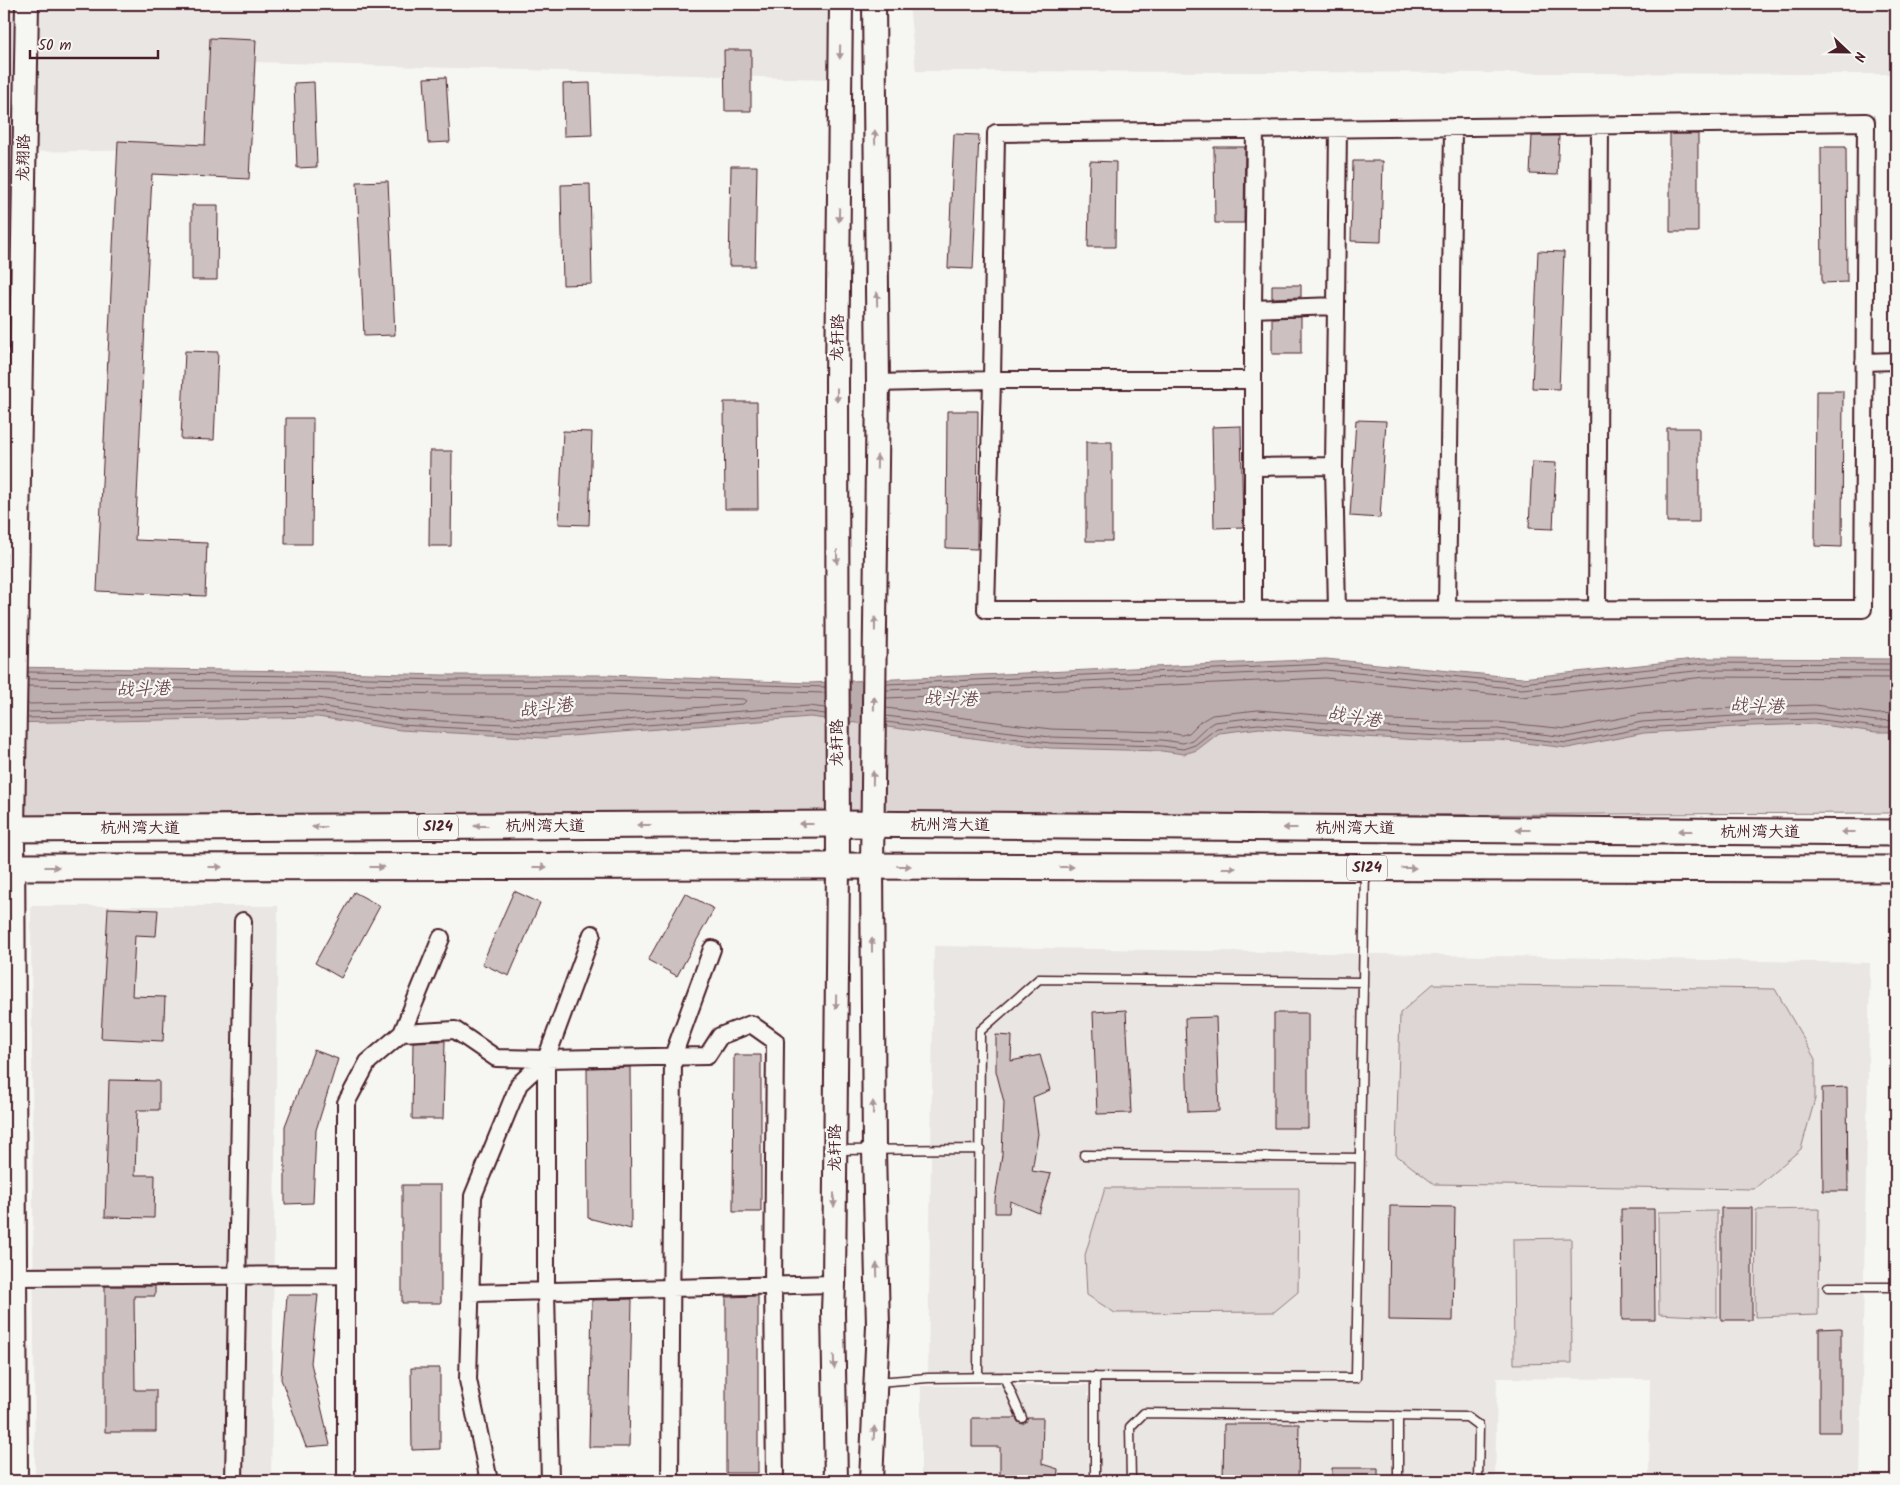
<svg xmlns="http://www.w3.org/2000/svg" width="1900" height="1485" font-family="Kalam,'LXGW WenKai TC',sans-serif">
<rect width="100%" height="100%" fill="#f6f6f2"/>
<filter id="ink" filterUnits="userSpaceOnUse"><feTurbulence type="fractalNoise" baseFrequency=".02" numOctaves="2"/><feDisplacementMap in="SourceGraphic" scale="10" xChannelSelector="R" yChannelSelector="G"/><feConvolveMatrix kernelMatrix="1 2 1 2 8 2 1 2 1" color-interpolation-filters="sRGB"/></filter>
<g filter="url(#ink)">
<!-- built -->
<path fill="#e9e6e3" d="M4 4H828L827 79 255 62 252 149 4 152Z
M909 4H1896V30L1890 74 916 71Z
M31 906H278L271 1481H35Z
M934 946 1870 963 1860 1481 1649 1479 1650 1379 1497 1378 1495 1481H1095V1378H928Z
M1088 1385V1481H921V1386Z"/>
<!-- green -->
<path fill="#ddd6d5" stroke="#947a80" d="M320 711H812L1221 726 1646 727 1816 718 1896 725V813L4 820V722Z
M1433 984 1775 989 1815 1059V1099L1801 1149 1754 1189 1434 1184 1396 1155 1400 1013Z
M1105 1188H1299L1298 1292 1274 1312 1115 1313 1087 1295 1085 1255Z
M1819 1209 1818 1315 1755 1317 1756 1210Z
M1717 1211V1317L1659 1314 1658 1212Z
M1571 1238 1572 1363 1514 1364 1513 1239Z"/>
<!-- water -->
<path fill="#bbadae" stroke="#8e747a" d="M1704 658 1896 659V732H1876L1814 724 1751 726 1644 733 1568 748 1498 740 1442 741 1363 737 1260 728 1219 733 1197 750 1184 754 1162 751 1050 748 810 717 545 738 400 730 318 717 4 723V667L297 671 441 675H607L809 683 1326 659 1522 678Z"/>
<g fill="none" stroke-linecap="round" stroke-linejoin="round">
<!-- shore -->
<path stroke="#77585f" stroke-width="1" d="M28 672 297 676 441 680H607L825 687
M28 679 297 682 441 686 607 687 825 693
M887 684 1326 664 1522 683 1704 663 1896 664
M887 690 1325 670 1522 689 1705 670 1896 671
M887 698 1325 678 1521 697 1705 677 1896 678
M28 704 318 698 402 711 545 719 743 704 746 701 743 699 606 694H441L297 690 28 686
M886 708 1051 729 1163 732 1182 735 1189 733 1200 722 1212 715 1258 710 1364 719 1443 722H1498L1567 729 1641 714 1750 707 1815 705 1877 714 1896 713
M27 712 318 706 402 719 545 726 809 706 825 708
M886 716 1050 737 1162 740 1183 743 1192 740 1205 728 1214 722 1259 717 1364 726 1443 730 1498 729 1567 737 1642 722 1750 715 1815 713 1877 721 1896 720
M27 718 318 712 401 725 545 733 810 712 825 714
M886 722 1050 743 1162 746 1183 749 1195 745 1217 728 1259 724 1363 732 1442 736 1498 735 1567 743 1643 728 1751 721 1814 719 1876 727H1896"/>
</g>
<!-- building -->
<path fill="#ccc1c0" stroke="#4a1f2b" d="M210 38 256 40 249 179 152 174 135 540 207 543 205 596 97 591 118 141 205 145Z
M724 50H751V111H725Z
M446 77 450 142 428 143 424 78Z
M314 82 317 167 297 168 294 83Z
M590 83 592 135 564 136 563 84Z
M954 134 979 135 973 269 948 268Z
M1670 134H1698V232H1670Z
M1532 136H1559L1557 175 1530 174Z
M1214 147H1245L1244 223H1215Z
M1821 147H1846L1847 282 1822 283Z
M1090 161 1116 162 1115 247H1088Z
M1353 161H1383L1381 242 1351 241Z
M731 166H757L755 266H729Z
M388 181 395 335 364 336 357 182Z
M590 184 592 284 563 285 561 185Z
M192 205H218L217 280H192Z
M1538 251 1564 252 1559 389 1532 388Z
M1272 285H1301V297L1272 298Z
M1301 317V354H1272V318Z
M185 351 218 352 214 440 181 439Z
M1816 391H1843L1842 547 1815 546Z
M724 402H757L758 509H725Z
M947 411H978L977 549 946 548Z
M286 418H313L312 544H285Z
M1356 420 1386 421 1380 518 1350 516Z
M1241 426 1243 527 1214 528 1212 427Z
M1667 428H1699V522H1667Z
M563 431 592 432 589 525 559 524Z
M1086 442H1112V541H1086Z
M430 451H452L451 546H429Z
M1532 462 1556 463 1553 529 1529 528Z
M514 891 540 903 509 976 482 964Z
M354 892 380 906 341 978 315 963Z
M685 893 714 909 677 976 648 960Z
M108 908 158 910 156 936 135 935 132 996 165 997 163 1041 101 1038Z
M1126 1010 1131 1113 1097 1114 1093 1012Z
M1274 1013H1308V1128H1274Z
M1216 1017 1219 1111 1188 1112 1185 1018Z
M996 1035 1012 1036 1011 1061 1040 1055 1050 1090 1033 1097 1038 1134 1032 1171 1051 1174 1039 1213 1010 1201 1009 1213H995V1199L1002 1155 1004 1102 996 1071Z
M445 1041 443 1119H412L413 1042Z
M314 1050 338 1059 316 1130 313 1203 285 1204V1126Z
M734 1055H761V1212H733Z
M630 1067 631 1229 588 1218 587 1068Z
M109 1080 159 1081V1110H137L135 1175H155L154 1218 105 1217Z
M1847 1087 1848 1191H1823L1822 1088Z
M402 1185H441V1303H402Z
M1390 1206 1455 1207 1453 1321 1389 1320Z
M1721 1208H1752V1320H1721Z
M1621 1209H1654L1655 1320H1622Z
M105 1286H155V1296H134L135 1390H156V1432H105Z
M287 1295H318L311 1363 330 1445 306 1447 281 1379Z
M758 1296V1473H726V1297Z
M632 1299 629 1447H589L592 1300Z
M1841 1328V1432H1819V1329Z
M411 1368H440V1449L412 1450Z
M972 1418H1016L1018 1422 1022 1424 1026 1422 1028 1418H1043L1042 1464 1058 1469 1057 1481H1000V1447H972Z
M1224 1424H1299L1298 1481H1223Z
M1332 1468H1378V1481H1332Z"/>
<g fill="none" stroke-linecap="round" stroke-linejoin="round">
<!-- lane casing -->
<g stroke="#4a1f2b" stroke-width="11">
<path id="lane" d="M837 1150 980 1149
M1084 1155 1360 1158
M1828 1287H1896
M978 1377 980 1031 1039 979 1363 982
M1004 1377 1022 1418
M878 1382 928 1378 1004 1377 1356 1378 1365 870
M1095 1481V1377
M1131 1481 1130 1427 1144 1413 1467 1417 1479 1426 1478 1481
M1398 1481V1416"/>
</g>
<!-- street casing -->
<g stroke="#4a1f2b" stroke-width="20">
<path id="street" d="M1866 122 1863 609 986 610 992 380 996 133Z
M1336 306 1338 129
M1253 309 1255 130
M1864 362 1896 361
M878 383 992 380H1253V467L1334 466 1336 306 1253 309V380
M1334 466 1337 610
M1253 467V610
M1447 610 1453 127
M1597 610 1600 126
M402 1033 441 938
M15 1277 346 1275
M471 1293 834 1284
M234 1481 243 921
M346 1481V1103L368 1062 402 1033 455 1030 496 1058 546 1059 707 1056 720 1036 751 1024 775 1041 773 1287 775 1481
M489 1481 468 1380 473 1196 519 1084 546 1059
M550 1481 546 1291V1059L592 934
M670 1481 673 1056 712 949"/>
</g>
<!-- secondary casing -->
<g stroke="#4a1f2b" stroke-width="26">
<path id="secondary" d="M16 1481 13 829 27 4
M836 1481 833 1311 834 1284 838 866 837 382 841 4
M871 1481 878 1326 874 1150 872 866 878 383 874 4"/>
</g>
<!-- primary casing -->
<g stroke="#4a1f2b" stroke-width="29">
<path id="primary" d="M4 829 837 824 1896 833
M4 867 838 866 1896 869"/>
</g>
<!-- lane -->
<use href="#lane" stroke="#f6f6f2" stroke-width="8"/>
<!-- street -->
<use href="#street" stroke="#f6f6f2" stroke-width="16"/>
<!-- secondary -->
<use href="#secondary" stroke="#f6f6f2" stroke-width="22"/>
<!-- primary -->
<use href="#primary" stroke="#f6f6f2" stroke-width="25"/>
</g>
<!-- one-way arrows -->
<defs><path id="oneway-solid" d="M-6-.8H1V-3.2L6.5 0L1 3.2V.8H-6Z" transform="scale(1.25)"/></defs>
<g fill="#a99598">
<use href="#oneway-solid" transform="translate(840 52) rotate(91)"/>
<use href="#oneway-solid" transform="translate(875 137) rotate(-91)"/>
<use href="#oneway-solid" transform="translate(839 215) rotate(91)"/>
<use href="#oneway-solid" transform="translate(877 299) rotate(-91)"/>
<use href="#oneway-solid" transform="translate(837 395) rotate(90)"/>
<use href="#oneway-solid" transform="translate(877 462) rotate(-89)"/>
<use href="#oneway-solid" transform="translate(837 557) rotate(90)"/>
<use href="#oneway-solid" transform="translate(875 624) rotate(-89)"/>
<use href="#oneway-solid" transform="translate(874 703) rotate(-89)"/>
<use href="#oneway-solid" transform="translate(873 778) rotate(-89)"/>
<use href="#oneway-solid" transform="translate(806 824) rotate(180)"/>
<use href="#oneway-solid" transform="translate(644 825) rotate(180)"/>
<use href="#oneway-solid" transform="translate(481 826) rotate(180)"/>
<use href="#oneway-solid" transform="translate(319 827) rotate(180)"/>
<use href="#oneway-solid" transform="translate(1290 828) rotate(-180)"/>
<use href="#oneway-solid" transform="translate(1523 830) rotate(-180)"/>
<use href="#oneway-solid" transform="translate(1685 831) rotate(-180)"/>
<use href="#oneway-solid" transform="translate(1848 832) rotate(-180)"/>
<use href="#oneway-solid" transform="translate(904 866)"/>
<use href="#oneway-solid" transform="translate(52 867)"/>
<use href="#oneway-solid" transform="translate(215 867)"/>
<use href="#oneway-solid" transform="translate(377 867)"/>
<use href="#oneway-solid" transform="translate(540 867)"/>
<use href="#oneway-solid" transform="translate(1067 867)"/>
<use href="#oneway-solid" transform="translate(1229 868)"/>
<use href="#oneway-solid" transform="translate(1409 868)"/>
<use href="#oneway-solid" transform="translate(872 945) rotate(-90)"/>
<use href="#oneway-solid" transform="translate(836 1002) rotate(91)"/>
<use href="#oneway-solid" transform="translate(873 1108) rotate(-90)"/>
<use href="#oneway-solid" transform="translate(834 1200) rotate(90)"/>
<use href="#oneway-solid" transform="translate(877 1270) rotate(-92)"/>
<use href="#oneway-solid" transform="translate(834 1362) rotate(88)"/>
<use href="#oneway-solid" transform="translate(874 1433) rotate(-87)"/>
</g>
</g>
<g text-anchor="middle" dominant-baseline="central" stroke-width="4.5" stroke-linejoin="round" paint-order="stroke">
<!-- shield labels -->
<g fill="#f6f6f2" stroke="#7e6067" stroke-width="1">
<rect x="418" y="814.5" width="40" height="25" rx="4"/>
<rect x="1347" y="855.5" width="40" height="25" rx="4"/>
</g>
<g font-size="15" font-weight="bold" fill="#4a1f2b">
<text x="438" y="827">S124</text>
<text x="1367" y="868">S124</text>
</g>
<!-- street labels -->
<g font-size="16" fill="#4a1f2b" stroke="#f6f6f2">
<text transform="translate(24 158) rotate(-89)">龙翔路</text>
<text transform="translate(838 338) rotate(-89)">龙轩路</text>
<text transform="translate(837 743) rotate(-90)">龙轩路</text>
<text x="950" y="825">杭州湾大道</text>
<text x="545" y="826">杭州湾大道</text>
<text x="140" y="828">杭州湾大道</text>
<text x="1355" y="828">杭州湾大道</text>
<text x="1760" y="832">杭州湾大道</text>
<text transform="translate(835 1148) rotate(-90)">龙轩路</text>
</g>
<!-- water labels -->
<g font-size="18" font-style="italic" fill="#6c4a52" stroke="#f6f6f2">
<text transform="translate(143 690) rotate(-2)">战斗港</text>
<text transform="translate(950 700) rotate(1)">战斗港</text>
<text transform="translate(1757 707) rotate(2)">战斗港</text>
<text transform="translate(546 709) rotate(-7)">战斗港</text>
<text transform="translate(1354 718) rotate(9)">战斗港</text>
</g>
</g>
<!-- margin -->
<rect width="1900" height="1485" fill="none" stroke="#f6f6f2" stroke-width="20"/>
<rect x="10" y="10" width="1880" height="1465" fill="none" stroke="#4a1f2b" stroke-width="2" filter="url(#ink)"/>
<!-- north arrow -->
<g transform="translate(1848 52) rotate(112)" stroke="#f6f6f2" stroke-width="4" paint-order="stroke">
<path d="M0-4L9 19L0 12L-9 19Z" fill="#4a1f2b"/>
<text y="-8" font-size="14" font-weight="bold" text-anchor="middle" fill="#4a1f2b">N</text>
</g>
<!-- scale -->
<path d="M30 50v8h128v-8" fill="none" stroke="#4a1f2b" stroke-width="2.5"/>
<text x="38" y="50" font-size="15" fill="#4a1f2b" stroke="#f6f6f2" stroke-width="4" paint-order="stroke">50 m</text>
</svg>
